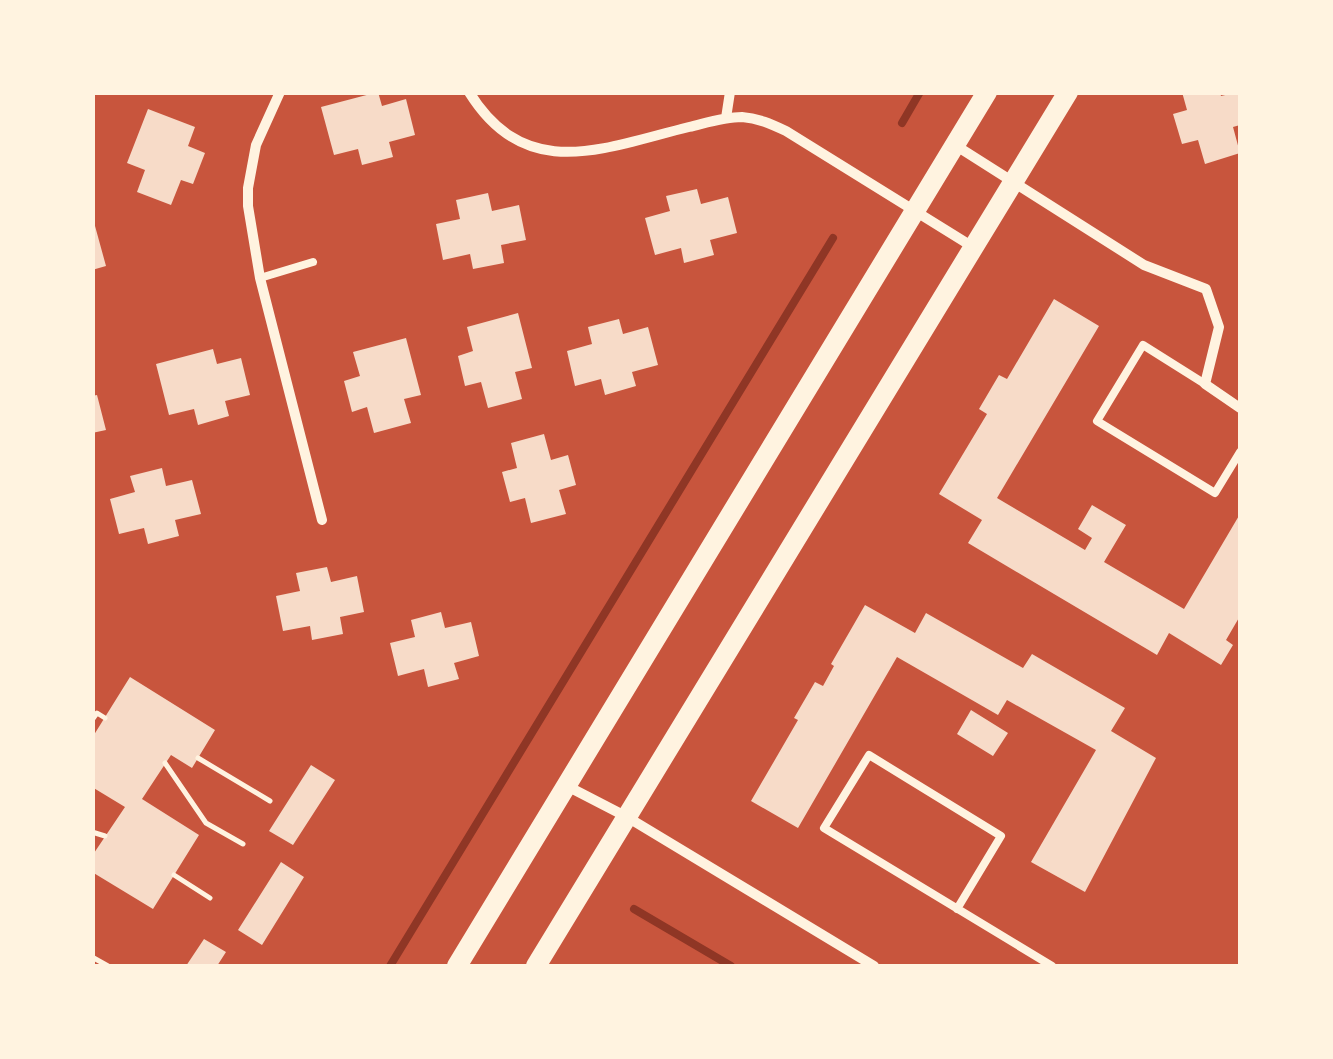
<svg xmlns="http://www.w3.org/2000/svg" width="1333" height="1059" font-family="Barlow,sans-serif">
<rect width="100%" height="100%" fill="#c8553d"/>
<g fill="none" stroke-linecap="round" stroke-linejoin="round">
<!-- stream -->
<path stroke="#8f3625" stroke-width="8" d="M902 123 920 92
M634 909 731 966
M390 966 833 238"/>
</g>
<!-- building -->
<path fill="#f7dbc8" d="M378 92 382 106 406 99 415 135 389 142 393 157 362 165 358 149 334 155 321 107Z
M1182 92H1220L1221 96 1238 92 1240 125 1233 127 1240 153 1205 164 1198 140 1182 144 1173 114 1187 110Z
M148 109 195 127 188 146 205 153 193 184 181 180 171 205 137 192 145 170 127 163Z
M697 189 701 204 728 197 737 233 710 240 714 255 684 263 681 248 655 255 645 218 670 211 666 196Z
M488 193 492 211 519 205 526 240 501 245 504 263 473 269 470 254 443 260 436 224 460 219 456 200Z
M92 215 106 266 92 270Z
M1054 299 1099 326 997 498 1085 550 1092 538 1078 529 1092 505 1126 525 1104 562 1184 609 1240 514V616L1226 640 1233 645 1221 665 1169 633 1157 655 968 543 982 520 939 494 987 414 979 409 999 375 1007 379Z
M518 313 532 368 515 372 522 399 488 408 481 382 465 386 458 356 473 351 467 327Z
M619 319 623 334 648 327 658 365 632 372 636 386 605 395 601 379 575 386 567 351 592 344 588 327Z
M406 338 421 395 404 399 411 423 374 433 367 407 352 412 344 381 360 376 353 352Z
M213 349 217 364 241 358 250 395 225 401 229 416 198 425 194 409 169 415 156 364Z
M97 395 106 430 92 433V396Z
M544 434 551 460 568 455 576 485 559 490 566 514 531 523 525 498 510 502 502 472 517 468 511 443Z
M162 468 166 486 192 480 201 514 175 520 179 536 148 544 144 528 119 534 110 499 135 492 130 476Z
M327 567 331 582 357 576 364 612 340 617 343 634 312 640 310 626 283 631 276 596 300 591 296 573Z
M865 605 915 633 926 613 1023 668 1032 654 1125 708 1111 731 1156 758 1085 892 1031 862 1096 750 1007 700 998 715 897 657 798 828 751 801 798 720 794 718 815 682 823 686 834 666 831 664Z
M441 612 445 628 471 622 479 656 454 663 459 679 428 687 424 669 398 676 390 643 415 637 411 620Z
M130 677 215 730 192 768 171 755 142 799 199 835 153 909 92 872V856L125 807 92 787V738Z
M971 710 1008 733 993 756 957 734Z
M311 765 335 780 293 845 269 831Z
M281 862 304 877 262 945 238 930Z
M204 939 226 952 217 966H186Z"/>
<g fill="none" stroke-linecap="round" stroke-linejoin="round">
<!-- path -->
<path stroke="#fff3e0" stroke-width="5" d="M92 720 97 713 105 718
M198 758 270 801
M165 763 206 823 243 844
M92 832 105 836
M174 875 210 898
M92 957 108 966"/>
<!-- service -->
<path stroke="#fff3e0" stroke-width="8" d="M260 278 313 262
M1205 384 1143 345 1097 421 1215 493 1240 452
M957 909 1001 836 869 755 824 828 1052 966"/>
<!-- minor -->
<path stroke="#fff3e0" stroke-width="10" d="M280 92 256 145 248 188V206L260 278 322 520
M469 92C526 184 603 148 689 127 706 123 724 117 742 117 758 118 771 124 786 131L973 247
M726 118 730 92
M955 145 1144 265 1206 289 1219 327 1205 384 1240 408
M567 786 627 817 874 966"/>
<!-- secondary -->
<path stroke="#fff3e0" stroke-width="20" d="M457 966 987 92
M536 966 1068 92"/>
</g>
<!-- border -->
<rect width="1333" height="1059" fill="none" stroke="#fff3e0" stroke-width="190"/>
</svg>
